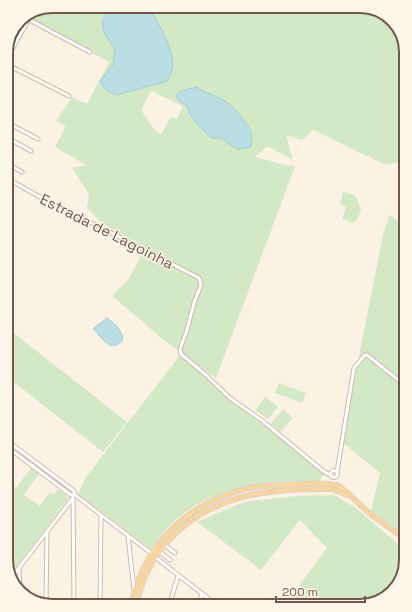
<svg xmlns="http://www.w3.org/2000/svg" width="412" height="612" font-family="'Space Grotesk',sans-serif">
<rect width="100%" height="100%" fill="#fbf2e4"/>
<!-- green -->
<path fill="#d3e8c4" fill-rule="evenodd" d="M52 6H112C97 22 103 33 115 49L114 65 100 81 117 95 167 81 170 52 156 20 132 6H364L386 14 400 29 406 52V163L384 164 313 130 302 140 286 135 293 160 267 146 255 157 285 165 295 166 216 378 165 341 112 296 129 279 145 247 103 224 87 208 89 194 72 168 86 165 55 147 66 126 56 121 72 97 87 104 109 62 25 16ZM197 87 204 92 225 101 245 123 237 149 221 138H211C201 127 191 121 187 106L176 97 177 93ZM151 91 183 106 177 119 171 117 161 135 154 129 141 110Z
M343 192 355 195 361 209 357 220 353 223 342 219 346 207 340 204Z
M390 215 406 227V538L371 510 380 473 342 442 384 230Z
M6 327 127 422 103 452 6 376Z
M180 355 324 474 319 481C264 481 212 485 170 525 163 532 157 541 151 549L78 494 86 477Z
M279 383 306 393 302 403 275 393Z
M265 397 278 407 268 419 255 410Z
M283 409 293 418 280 432 271 423Z
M31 468 39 474 24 495 40 506 50 492 54 494 58 489 69 498 10 575 6 560V526L9 521 6 519V495H8L14 486 16 488Z
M334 495 356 508 406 551V561L400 583 383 600 361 606H284L327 548 300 520 261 570 197 522 244 502 296 496Z"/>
<!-- water -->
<path fill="#badee3" stroke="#a1cdd4" d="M112 6C120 6 140 5 146 8 156 13 170 46 172 57 174 66 172 74 167 81L117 95 107 91 100 81 113 65 115 49C103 33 96 23 112 6Z
M197 87C205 93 214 95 223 100 233 105 251 126 252 137 252 140 251 144 251 147L237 149 221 138H211C201 127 191 121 187 106L178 100 176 95 180 91Z
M107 318 117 326 123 337C122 342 121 342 118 344 108 350 101 336 93 329Z"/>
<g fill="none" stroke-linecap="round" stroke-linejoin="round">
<!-- minor casing -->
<g stroke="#ccb9ab" stroke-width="5">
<path id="minor" d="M24 17 90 52
M6 60 29 19
M6 64 69 96
M6 122 38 139
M6 137 31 151
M6 163 22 172
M6 178 67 212 96 225 199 278 201 285 194 303 187 330 180 349 181 354 206 375 230 398 264 422 323 471 330 475
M6 440 74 491 75 495 151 553
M6 446 71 495H75
M330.5 474a3.5 3.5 0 1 1 7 0a3.5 3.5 0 1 1-7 0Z
M337 472 354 368 365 355H367L406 386
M73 498 74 606
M128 536 134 590
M165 545 175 553
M160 552 170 560
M155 557 218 606
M19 567 20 591
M11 578 73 498
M46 605 47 531
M100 606 101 515
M169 606 178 576
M198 606 202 594"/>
</g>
<!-- primary casing -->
<g stroke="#d8d0cd" stroke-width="6">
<path id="primary" d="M337 485C349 492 357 503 368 512 380 522 394 530 406 540
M335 490 348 495
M131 606C143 546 186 504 245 489 259 486 274 485 287 485 303 484 318 482 333 485
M136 606C141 582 151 559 168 541 212 493 271 488 333 489"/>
</g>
<!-- minor -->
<use href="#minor" stroke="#fff" stroke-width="3"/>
<!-- primary -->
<use href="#primary" stroke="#f6d5a0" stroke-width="4.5"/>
</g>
<g text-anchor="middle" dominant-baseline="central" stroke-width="3" stroke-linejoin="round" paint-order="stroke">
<!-- street labels -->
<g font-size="15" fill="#72584b" stroke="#fef6ea">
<text transform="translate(107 231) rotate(27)">Estrada de Lagoinha</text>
</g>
</g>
<!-- crop -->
<path d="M0 0H412V612H0ZM52 13H360A39 39 0 0 1 399 52V560A39 39 0 0 1 360 599H52A39 39 0 0 1 13 560V52A39 39 0 0 1 52 13Z" fill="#fef6ea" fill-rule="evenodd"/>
<path fill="none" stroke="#72584b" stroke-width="2" d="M52 13H360A39 39 0 0 1 399 52V560A39 39 0 0 1 360 599H52A39 39 0 0 1 13 560V52A39 39 0 0 1 52 13Z"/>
<!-- scale -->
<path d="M276 596v6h89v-6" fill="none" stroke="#72584b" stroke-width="2"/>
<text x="282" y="596" font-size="12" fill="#72584b" stroke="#fef6ea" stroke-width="3" paint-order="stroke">200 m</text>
</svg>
